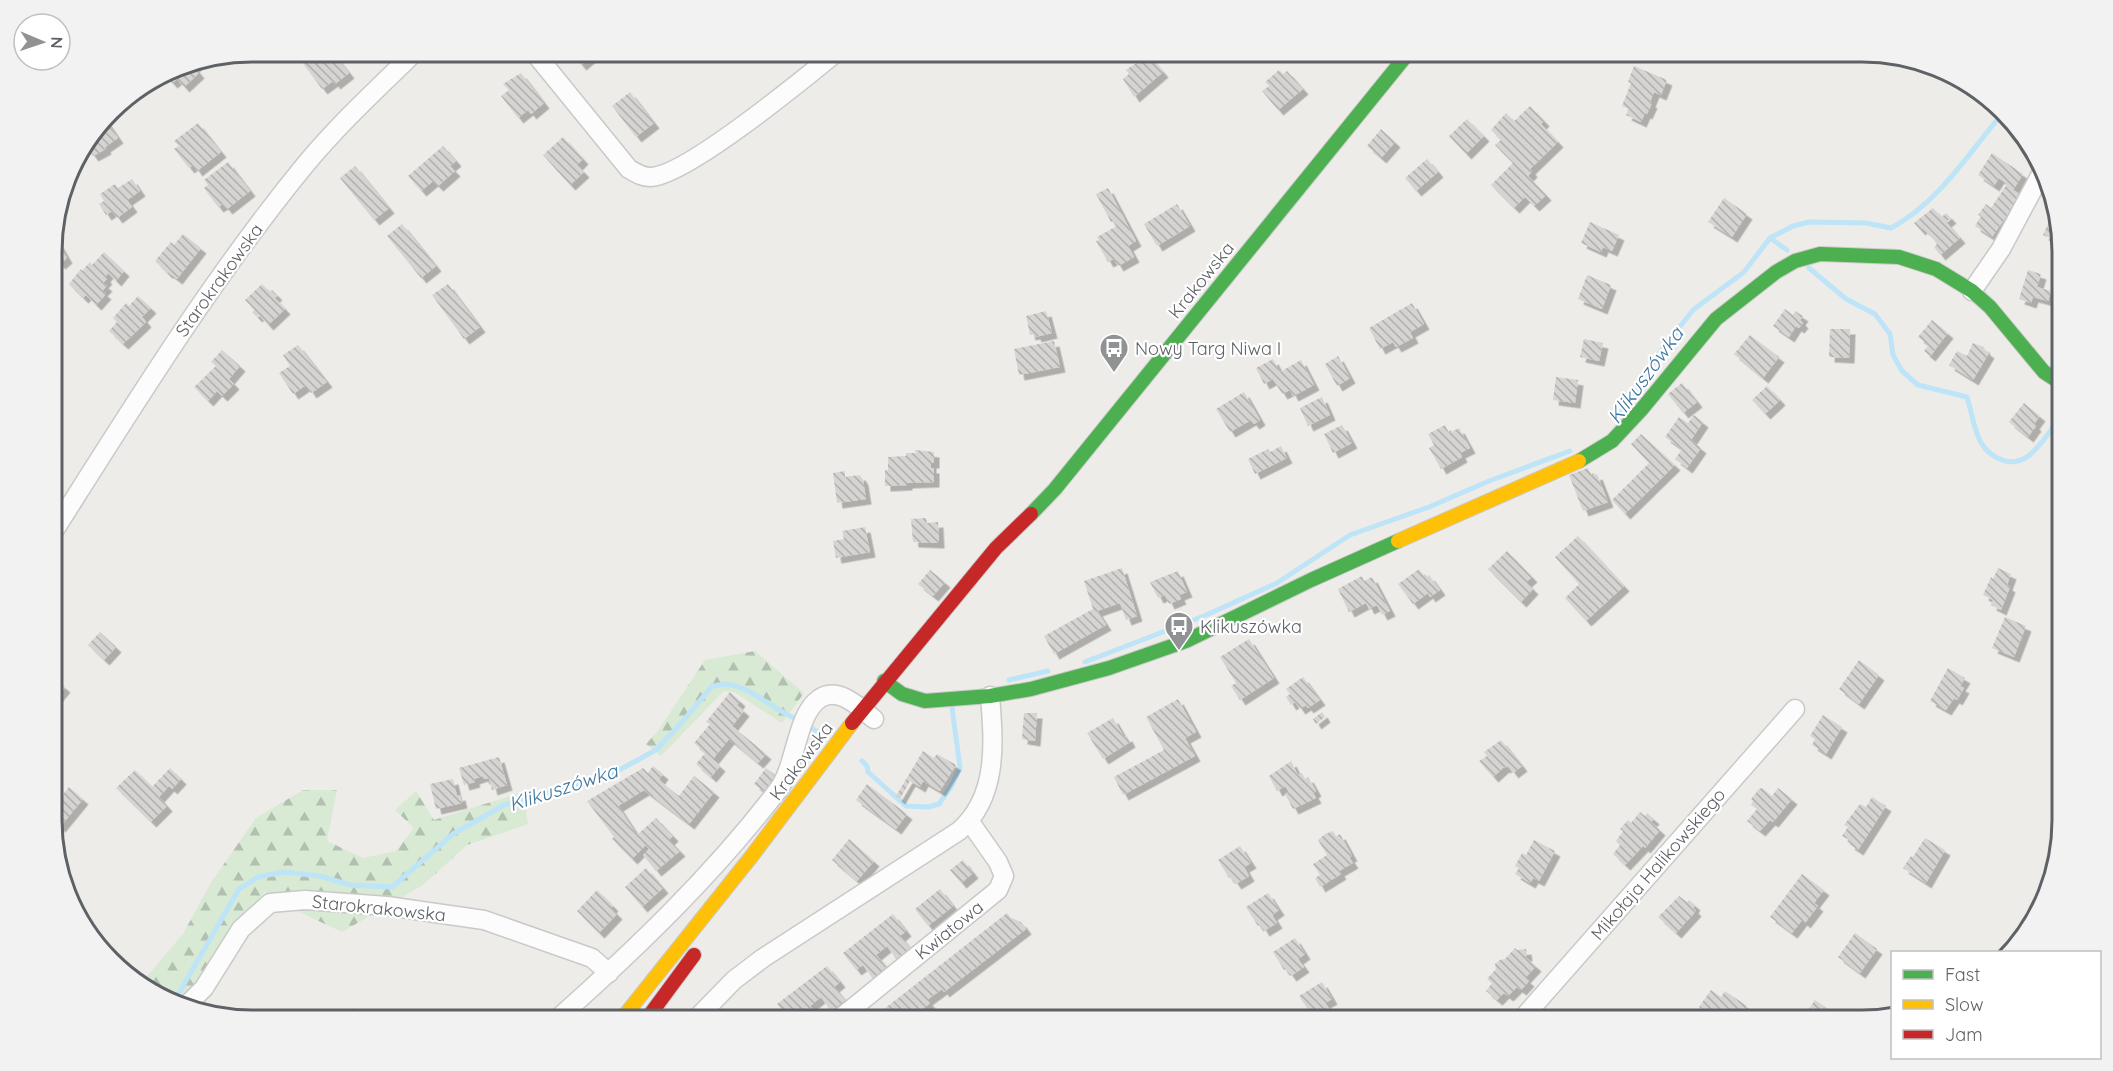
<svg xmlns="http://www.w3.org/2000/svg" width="2113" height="1071" font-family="Quicksand,sans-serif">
<defs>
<pattern id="forest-firs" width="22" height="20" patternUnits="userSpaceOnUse" patternTransform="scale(1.5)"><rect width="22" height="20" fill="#d8e9d4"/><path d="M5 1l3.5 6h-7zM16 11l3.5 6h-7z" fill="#b2c0b0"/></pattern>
<pattern id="building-back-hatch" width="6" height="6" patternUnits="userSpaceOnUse" patternTransform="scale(1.5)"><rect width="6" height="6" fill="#d5d4d2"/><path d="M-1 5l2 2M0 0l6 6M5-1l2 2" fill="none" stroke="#b0afae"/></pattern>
<filter id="shadow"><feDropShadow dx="5.5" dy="5.5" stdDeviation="0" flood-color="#0004"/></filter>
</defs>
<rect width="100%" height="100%" fill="#eeece8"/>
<!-- forest -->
<path fill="url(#forest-firs)" d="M755 651 804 693 782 723 734 692 724 691 661 756 646 744 657 732 705 660Z
M303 790H337L327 841 363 858 396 851 414 828 395 810 416 791 434 820 523 792 528 824 467 845 423 885 342 932 295 910 265 892 228 934 192 988 178 1003 163 1000 140 981 148 975 183 934 210 884 256 818Z"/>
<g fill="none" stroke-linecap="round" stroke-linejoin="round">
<!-- stream -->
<path stroke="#bde4f7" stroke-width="5" d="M1770 238 1787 250
M1809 268 1846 299 1875 314 1890 334 1893 355 1902 371 1918 385 1967 397C1975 423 1975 453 2005 461 2011 463 2022 461 2027 457 2041 447 2049 431 2061 418
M1620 415 1657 356 1693 310 1744 272 1770 238 1793 226 1809 222 1866 223 1891 228C1938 203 1968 154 2002 114
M1085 662 1204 616 1277 583 1350 535 1429 507 1489 481 1570 451
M1009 680 1048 671
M810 727 818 732
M862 761 867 766 868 772 906 806 928 807 939 804 952 785 960 767 952 708
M169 1001 176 998 239 889 258 877 283 872 320 876 350 885 392 887 453 834 504 805 612 774 656 750 683 721 712 686C716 686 722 684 726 684 748 686 774 709 794 718"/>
</g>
<!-- building -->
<path fill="url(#building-back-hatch)" filter="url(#shadow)" d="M308 51H322L327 57 333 53 349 73 335 84 333 81 322 89 301 61 309 56Z
M564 51H591L593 55 581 65 571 53 568 56Z
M1148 55 1163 72 1134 97 1123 79 1129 74 1126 70Z
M200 61 194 67 199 73 184 87 177 79 172 83 163 73 175 66Z
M1634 66 1667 80 1661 95 1654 92 1650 102 1652 103 1647 114 1645 113 1641 122 1626 115 1629 109 1622 106 1631 83 1628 82Z
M1279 70 1283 74 1287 71 1303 89 1278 110 1262 91 1269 86 1265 82Z
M521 73 544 103 531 114 528 110 518 118 501 96 509 90 503 84Z
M630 92 654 123 636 137 612 106Z
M1530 106 1544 121 1541 124 1558 142 1530 169 1532 172 1528 176 1546 195 1534 206 1525 197 1514 208 1491 185 1513 163 1495 145 1501 140 1491 130 1506 113 1514 121Z
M105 119 118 138 105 147 106 149 93 156 85 145Z
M1467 119 1484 136 1466 154 1449 136Z
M198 123 221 152 197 171 193 165 189 168 174 149 179 146 174 141Z
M1381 129 1395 142 1381 158 1367 146Z
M563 137 583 159 577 165 584 172 570 185 543 155Z
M443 146 456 161 450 166 455 171 438 186 433 181 421 191 408 176Z
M1992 153 2023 174 2013 190 2021 195 1992 237 1975 226 1981 216 1978 215 1986 204 1991 208 2007 184 1999 178 1994 186 1978 175Z
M1427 159 1438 172 1416 191 1405 178Z
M228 162 250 191 227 209 223 204 218 207 204 188 208 185 204 180Z
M355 166 389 208 374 220 340 178Z
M132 179 140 191 127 200 132 207 117 218 112 211 106 215 99 204 104 201 100 194 115 184 118 188Z
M1108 188 1136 241 1128 246 1134 257 1118 266 1114 259 1108 262 1096 241 1099 240 1097 237 1117 226 1114 221 1111 222 1096 194Z
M1724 198 1747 214 1732 237 1708 222Z
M1177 204 1190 226 1157 246 1144 224Z
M1933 208 1942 217 1946 213 1951 218 1946 222 1960 238 1940 255 1934 247 1937 244 1930 235 1922 228 1920 230 1914 223Z
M2053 213 2056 214 2060 225V246L2056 244 2057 241 2043 235Z
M1590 222 1619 235 1612 251 1603 247 1601 252 1581 243Z
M402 224 436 266 421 278 387 236Z
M183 234 201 248 177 279 169 273H167L155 261 171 242 174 245Z
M55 237 67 258 60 264 57 261 52 266 51 240Z
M104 252 124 271 116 281 108 273 105 277 107 279 103 283 107 286 102 291 106 294 96 305 86 295 83 298 69 284 81 269 82 271 90 262 92 265Z
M2028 270 2041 274 2037 287 2051 291 2048 301 2033 297 2031 303 2019 299Z
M1587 275 1611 285 1602 309 1578 299Z
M262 284 270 292 272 290 277 295 274 297 285 309 268 325 259 315 257 317 252 312 255 310 245 300Z
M448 284 480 327 464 339 432 295Z
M138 296 151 308 142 317 146 322 123 344 109 331 117 322 113 318 126 303 129 306Z
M1412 303 1424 324 1410 332 1413 338 1396 347 1393 342 1380 349 1369 328Z
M1785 309 1793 315 1795 311 1803 316 1800 320 1803 323 1799 328 1796 326 1789 337 1773 326Z
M1046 311 1052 333 1036 337 1035 334 1030 335 1026 316Z
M1932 320 1948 333 1930 356 1924 351 1929 345 1918 337Z
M1830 329H1850L1849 358 1829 357Z
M1750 335 1779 357 1763 378 1734 354Z
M1584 339 1603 343 1599 361 1580 357Z
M1054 341 1060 367 1019 375 1014 349Z
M1973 343 1984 347 1985 350 1989 353 1973 380 1949 365 1957 351 1967 356Z
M298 345 327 382 311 393 306 385 293 394 279 373 290 366 283 355Z
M222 350 240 366 229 379 234 384 222 396 217 391 208 401 194 387 216 366 211 362Z
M1338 356 1350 378 1337 386 1325 364Z
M1273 359 1280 372 1301 360 1314 385 1293 396 1290 390 1282 394 1273 379 1264 384 1256 368Z
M1556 377 1578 380 1575 403 1553 400Z
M1682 383 1697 402 1683 413 1668 394Z
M1767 386 1780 400 1765 414 1752 400Z
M1244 392 1260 420 1254 424 1251 420 1230 432 1216 409Z
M1322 397 1330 415 1308 426 1300 408Z
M2024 403 2040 416 2034 424 2036 426 2028 437 2009 422Z
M1694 415 1703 422 1691 440 1701 448 1687 468 1675 459 1682 449 1665 437 1679 417 1688 423Z
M1342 425 1352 443 1333 453 1324 434Z
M1445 425 1449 433 1459 428 1470 448 1460 453 1462 457 1441 469 1429 448 1434 445 1428 434Z
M1641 434 1675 465 1625 514 1612 500 1649 463 1631 444Z
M1281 446 1287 458 1255 474 1248 459 1268 449 1270 452Z
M915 450 934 452V463H931V468H934V482L907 483V485L885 486V470H888V457L906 456V453H916Z
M1588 468 1592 476 1597 474 1608 502 1583 511 1569 475Z
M845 471V477L860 475 863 480 866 499 837 503 833 473Z
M926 518 927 523 938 522 939 543 913 542 911 519Z
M865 527 870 552 836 558 833 541 844 539 842 531Z
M1578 536 1624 586 1586 621 1565 598 1579 584 1555 557Z
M1507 551 1532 577 1526 582 1533 589 1521 602 1488 569Z
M1122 568 1137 616 1126 620 1120 603 1097 611 1106 625 1054 654 1044 636 1093 609 1084 581Z
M1998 568 2011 574 2007 585 2010 587 2001 610 1991 605 1993 600 1983 595 1991 577 1993 579Z
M1419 569 1426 578 1429 575 1440 590 1430 597 1428 593 1413 604 1398 584Z
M930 570 945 582 933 596 918 584Z
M1178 571 1187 592 1179 595 1181 599 1169 604 1165 595 1158 598 1150 582Z
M1362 576 1364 581 1372 577 1390 611 1382 615 1377 605 1369 609 1366 603 1349 612 1338 589Z
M2005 617 2026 626 2014 657 1992 648Z
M100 632 116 647 104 660 88 645Z
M1249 639 1274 678 1240 700 1231 686 1236 683 1220 657Z
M1859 660 1879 675 1859 704 1839 689Z
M1948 668 1965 678 1960 686 1964 688 1957 700 1954 698 1946 710 1930 701Z
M52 677 65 687 52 703Z
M1303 677 1320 700 1308 708 1306 705 1300 709 1295 702 1291 705 1286 697 1290 694 1286 689Z
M730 692 740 701 737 705 744 711 732 726 766 754 758 763 729 739 713 759 694 743 710 724 706 722Z
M1178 699 1196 732 1185 738 1195 756 1123 795 1114 777 1164 750 1146 717Z
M1322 712 1325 717 1316 724 1313 719Z
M1024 713H1037L1035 741 1022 739Z
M1823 715 1842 727 1826 754 1812 745 1815 739 1810 736Z
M1113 718 1124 737 1127 736 1130 742 1103 759 1087 733Z
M1501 740 1522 766 1513 773 1508 766 1505 768 1504 767 1493 777 1479 761 1487 756 1484 752Z
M923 751 934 758 937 754 956 765 940 791 923 781 920 787 910 781 900 799 896 796Z
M705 753 720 766 711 777 696 764Z
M499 757 507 785 492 790 489 778 484 779 483 776 474 779 475 782 464 785 459 768Z
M1291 761 1298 775 1302 773 1305 779 1308 777 1316 791 1313 793 1316 798 1293 809 1285 794 1289 792 1285 786 1277 791 1269 776Z
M653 766 663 774 659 780 679 796 694 776 714 792 689 824 644 790 618 806 637 835 656 818 673 836 669 840 680 851 656 871 643 855 649 849 646 845 632 859 612 839 614 837 587 801 643 768 648 773Z
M170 768 181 779 172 789 169 786 159 797 167 806 151 822 116 788 135 770 152 787Z
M766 768 779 778 767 794 754 784Z
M453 779 457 796 460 795 462 803 436 809 430 784Z
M867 784 907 814 896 829 856 800Z
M69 787 83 799 60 827 53 821V795L55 792 61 797Z
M1762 788 1772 796 1778 788 1792 799 1773 822 1770 820 1760 831 1747 821 1757 809 1751 805 1753 801 1751 799 1759 789Z
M1872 797 1886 806 1858 850 1849 844 1851 841 1842 836 1848 827 1844 825 1860 804 1866 807Z
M1640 812 1645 816 1647 813 1654 819 1651 822 1660 830 1645 848 1643 846 1625 865 1613 854 1620 845 1616 841 1623 831 1620 829 1628 820 1631 823Z
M1333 831 1336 836 1340 834 1352 856 1349 857 1353 863 1339 871 1341 874 1320 887 1315 878 1320 875 1313 864 1327 855 1318 840 1325 834Z
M1925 838 1945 850 1926 883 1903 868 1911 856 1913 857Z
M849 839 874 861 857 881 832 860Z
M1534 840 1555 851 1539 881 1533 878 1530 883 1515 874 1519 868 1515 866 1522 853 1526 855Z
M1240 846 1251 863 1244 867 1249 876 1236 884 1231 877 1229 878 1218 860Z
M963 860 973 873 961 883 950 870Z
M646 868 663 888 642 907 625 887Z
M1802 874 1824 890 1814 903 1818 906 1805 923 1802 920 1792 933 1770 917Z
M940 889 953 906 928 926 915 909Z
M597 890 613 906 611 908 617 914 599 933 577 911Z
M1268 893 1279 910 1272 915 1277 923 1264 931 1260 924 1258 926 1246 907Z
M1679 896 1687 902 1689 900 1695 905 1693 908 1696 911 1676 933 1658 917Z
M1007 913 1011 918 1021 922 1026 929 944 992 942 989 927 1000 930 1003 909 1020H892L884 1009Z
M893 914 906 931 900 936 911 949 897 960 887 946 876 955 887 968 873 979 863 965 856 970 843 953Z
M1855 933 1877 949 1860 973 1838 957Z
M1295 938 1305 954 1298 959 1304 967 1291 976 1286 969 1284 970 1273 952Z
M1515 948 1517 950 1526 949 1527 955 1525 957 1536 966 1525 978 1529 981 1521 990 1517 987 1508 996 1504 993 1497 1000 1486 991 1492 983 1487 979 1496 969 1495 964 1500 960 1505 959Z
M827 966 840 982 834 987 845 1000 831 1011 821 997 810 1006 821 1020H796L798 1018 797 1016 790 1020 777 1004Z
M1322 982 1332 999 1325 1003 1331 1011 1317 1020 1313 1013 1311 1014 1299 996Z
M1711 990 1721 997 1725 991 1747 1006 1738 1020 1734 1017 1732 1020H1709L1706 1018 1709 1014 1699 1007Z
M1815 1000 1828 1009 1821 1020H1799L1802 1014 1805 1015Z
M355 1008 359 1020H322Z"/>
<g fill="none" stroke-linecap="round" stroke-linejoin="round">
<!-- street casing -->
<g stroke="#c9c9c9" stroke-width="21">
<path id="street" d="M533 51 629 169C636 173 642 177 650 177 685 177 806 77 838 51
M1972 291 2001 249 2040 176
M52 534C132 408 210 281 305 165 339 124 378 88 416 51
M187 1005 204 988 241 929 270 903 305 900 387 906 484 920 592 958 609 973
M556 1020C636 949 713 875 778 790 796 767 796 715 819 699 838 685 860 708 874 719
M695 1020 734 980 763 958 959 831C998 797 994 744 990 696
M838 1020 998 890 1004 876 998 862 970 822
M1521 1020 1795 709"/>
</g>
<!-- fast casing -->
<g stroke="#cacaca" stroke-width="16">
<path id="fast" d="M1579 461 1612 441 1641 410 1716 319 1776 272 1795 261 1820 254 1899 257 1936 269 1972 291 1990 307 2044 372 2061 383
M1031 514 1055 489 1410 51
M884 681 902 694 925 701 990 696 1031 689 1109 668 1186 641 1311 580 1398 541"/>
</g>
<!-- slow casing -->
<g stroke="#cacaca" stroke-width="16">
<path id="slow" d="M1398 541 1579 461
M621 1020 751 857 852 723"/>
</g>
<!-- jam casing -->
<g stroke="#cacaca" stroke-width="16">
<path id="jam" d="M852 723 996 548 1031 514
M646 1020 694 955"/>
</g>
<!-- street -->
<use href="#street" stroke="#fcfcfc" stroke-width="18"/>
<!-- fast -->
<use href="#fast" stroke="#4caf50" stroke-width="14"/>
<!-- slow -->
<use href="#slow" stroke="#ffc107" stroke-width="14"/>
<!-- jam -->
<use href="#jam" stroke="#c62828" stroke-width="14"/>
</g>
<!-- icons -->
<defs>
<g id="bus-pin" transform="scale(1.5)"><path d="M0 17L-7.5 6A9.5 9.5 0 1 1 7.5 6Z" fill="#909294" stroke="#fff"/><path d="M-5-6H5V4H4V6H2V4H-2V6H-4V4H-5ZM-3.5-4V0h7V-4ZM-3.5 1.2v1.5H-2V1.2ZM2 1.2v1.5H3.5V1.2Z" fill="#fff"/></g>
</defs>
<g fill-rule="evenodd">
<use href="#bus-pin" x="1114" y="348"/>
<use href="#bus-pin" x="1179" y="626"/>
</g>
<g text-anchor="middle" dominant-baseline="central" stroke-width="4.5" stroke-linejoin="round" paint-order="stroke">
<!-- street labels -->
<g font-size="18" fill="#5e6266" stroke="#fff">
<text transform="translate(219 280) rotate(-54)">Starokrakowska</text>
<text transform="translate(1201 280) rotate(-51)">Krakowska</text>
<text transform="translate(801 761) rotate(-53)">Krakowska</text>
<text transform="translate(1658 864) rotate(-49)">Mikołaja Halikowskiego</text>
<text transform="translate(379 908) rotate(6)">Starokrakowska</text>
<text transform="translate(949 930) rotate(-39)">Kwiatowa</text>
</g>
<!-- poi labels -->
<g font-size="18" fill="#5e6266" stroke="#fff" text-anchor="start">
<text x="1135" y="348">Nowy Targ Niwa I</text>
<text x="1200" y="626">Klikuszówka</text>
</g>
<!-- water labels -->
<g font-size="20" font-style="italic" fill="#3e779f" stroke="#fff">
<text transform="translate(1645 375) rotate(-54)">Klikuszówka</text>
<text transform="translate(563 787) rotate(-18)">Klikuszówka</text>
</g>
</g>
<!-- crop -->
<path d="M0 0H2113V1071H0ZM252 62H1862A190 190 0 0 1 2052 252V820A190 190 0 0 1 1862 1010H252A190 190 0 0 1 62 820V252A190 190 0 0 1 252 62Z" fill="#f2f2f3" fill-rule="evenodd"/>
<path fill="none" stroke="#5e6266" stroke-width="3" d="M252 62H1862A190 190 0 0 1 2052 252V820A190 190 0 0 1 1862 1010H252A190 190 0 0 1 62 820V252A190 190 0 0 1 252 62Z"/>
<!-- legend -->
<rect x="1891" y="951" width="210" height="108" fill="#ffffff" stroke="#bfc0c2" stroke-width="1.5"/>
<rect x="1903" y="970" width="30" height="9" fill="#4caf50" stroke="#bfc0c2" stroke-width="1.5"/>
<text x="1945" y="981" font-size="18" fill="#5e6266">Fast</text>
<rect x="1903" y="1000" width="30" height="9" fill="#ffc107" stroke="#bfc0c2" stroke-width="1.5"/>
<text x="1945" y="1011" font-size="18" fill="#5e6266">Slow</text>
<rect x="1903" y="1030" width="30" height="9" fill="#c62828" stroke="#bfc0c2" stroke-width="1.5"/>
<text x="1945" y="1041" font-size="18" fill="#5e6266">Jam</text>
<!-- north arrow -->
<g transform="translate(42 42) rotate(92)"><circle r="28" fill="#ffffff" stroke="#bfc0c2" stroke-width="1.5"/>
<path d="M0-4.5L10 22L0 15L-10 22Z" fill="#909294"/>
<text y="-9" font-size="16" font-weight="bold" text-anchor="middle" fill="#5e6266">N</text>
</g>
</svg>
